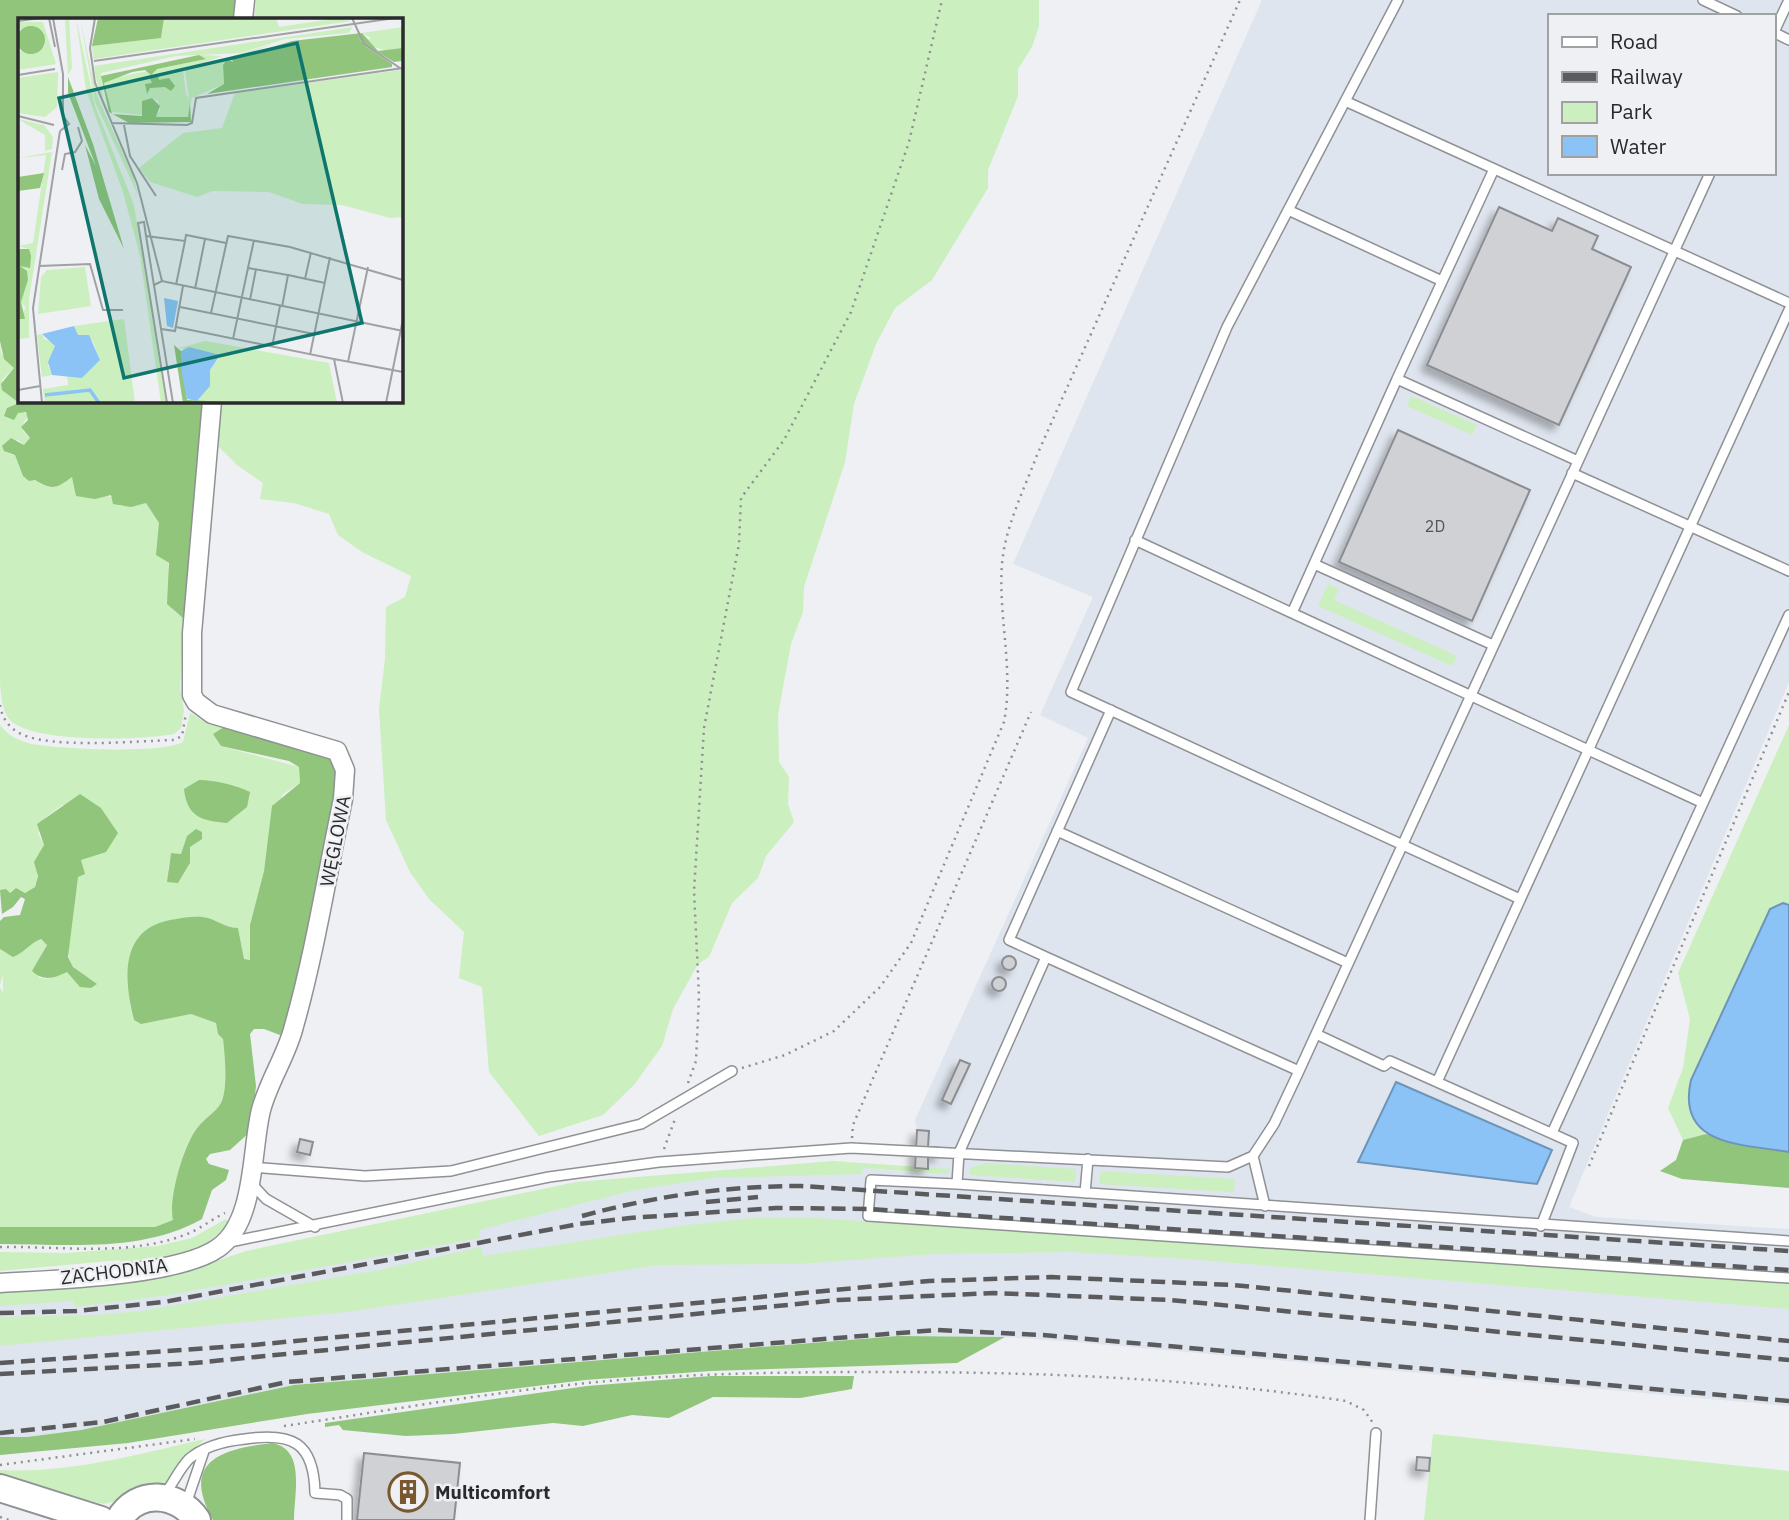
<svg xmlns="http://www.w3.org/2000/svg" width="1789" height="1520" font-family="'IBM Plex Sans',sans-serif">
<defs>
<filter id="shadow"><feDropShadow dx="-6" dy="6" stdDeviation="3.5" flood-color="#0004"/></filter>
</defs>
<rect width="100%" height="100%" fill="#eef0f3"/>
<!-- built -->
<path fill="#dfe5ef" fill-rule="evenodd" d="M1262 0H1789V682L1569 1207 1596 1217 1789 1229V1406L1075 1342 1005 1337 898 1336 294 1385 81 1430 27 1437H0V1303L46 1302 539 1192 740 1172 862 1174 863 1168 914 1172 917 1130 915 1120 1088 738 1040 715 1093 597 1013 564ZM1549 16H1773V173H1549Z"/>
<!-- green -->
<path fill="#cbefbe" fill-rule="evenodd" d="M256 0H1039V26L1032 47 1018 69V96L988 170V188L932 280 895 308 876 344 854 404 845 462 804 587 803 612 791 644 778 715 779 762 789 777 788 804 794 822 766 856 758 878 732 903 709 957 698 964 673 1009 662 1046 634 1085 603 1115 539 1136 489 1072 482 987 459 978 464 932 429 899 410 872 386 820 379 709 385 659 386 607 405 597 411 576 362 552 338 535 329 514 294 503 260 499 263 483 237 465 218 446 221 401H401V19H254Z
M0 341 1 353 14 368 2 380 11 397 20 403 15 407 17 413 22 410 28 416 23 424V431L30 439 24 445 17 439 9 454 15 455 23 476C51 485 46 495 72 477L94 499C108 492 110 496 120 506L146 503 159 523V557L168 563 173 610 184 619 180 688 184 710 181 728 174 734C143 740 30 744 9 719 2 711 1 694 0 683Z
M1411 396 1477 425 1472 435 1407 406Z
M1328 584 1339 589 1334 600 1457 656 1452 666 1318 606Z
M190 713 207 723 224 727 213 734 221 746 299 767 300 783 283 794 271 817 264 871 250 925V960L244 959 238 928 217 924 130 1004 134 1020 141 1023 191 1014 216 1023 218 1034 223 1039C225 1056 228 1088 221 1103 216 1112 205 1118 198 1127 181 1147 172 1194 173 1220L156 1227H0V987L3 993V975L0 985V949L13 956C25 952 30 943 40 939L47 944 40 957 39 978 48 979 67 972 96 984C90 979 80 974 74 968 59 952 77 883 81 860L90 857 117 832 101 808 62 805 46 817 38 833 44 845 35 887 25 893 16 888 9 893 0 890V725C8 736 19 741 32 744 58 749 162 754 183 742ZM190 847V863L178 883 168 870 171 853 181 854Z
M1789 725V905L1783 903 1770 909 1691 1080C1686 1103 1689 1118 1706 1134L1683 1140 1668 1108 1683 1068 1690 1019 1678 973Z
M833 1161 950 1169 948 1174 863 1168 862 1174 715 1178 634 1190 479 1230 480 1238 169 1295 75 1307 73 1301 0 1306V1291L163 1273 205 1265 246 1251 576 1182Z
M986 1163 1076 1169 1075 1182 970 1175V1168Z
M1101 1171 1235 1179 1234 1192 1099 1184Z
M752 1218H815L1789 1283V1309L1187 1259 1072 1252 935 1254 797 1264 659 1265 347 1312 0 1346V1317L98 1315 141 1311 379 1270 481 1247 483 1256 679 1226Z
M226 1219 229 1222C200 1259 165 1258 121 1263L120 1260 0 1271V1252L67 1253 158 1246 192 1238Z
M1433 1434 1789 1471V1520H1424Z
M205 1439 183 1459 169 1485 112 1502 103 1504 0 1478V1470C67 1474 140 1454 205 1439Z"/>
<!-- forest -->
<path fill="#90c57b" d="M0 0H240L239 19H19V401H206L184 619 167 604 169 563 156 555 159 523 146 503 131 507 113 504 111 495 95 499 76 496 72 477C57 488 53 491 35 480L29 481 23 476 15 455 4 451 2 446 11 438 24 445 30 438 21 427 28 420 26 412 18 413 14 420 4 416 7 408 19 403 2 390 1 384 14 368 4 359 0 341Z
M224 727 323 752 333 758 339 779 286 1032 280 1035 264 1029H254L250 1034 256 1086 251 1131 230 1150 210 1154 206 1159 209 1164 229 1170 226 1180 212 1190 202 1219C141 1253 68 1244 0 1244V1227H155L173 1220C168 1199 184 1143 198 1127 205 1118 216 1112 221 1103 228 1089 225 1056 223 1039L218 1034 216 1023 191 1014 141 1024 134 1020C124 980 119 930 170 920 182 918 196 915 208 918 218 921 224 927 238 928L244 959 250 960V925L264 871 272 806 300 783 299 767 289 761 221 746 213 734Z
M199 780C215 780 236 785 250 792L247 807 227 823C202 821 187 817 184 789Z
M80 794 101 808 118 833 106 852 81 860 85 874 78 877 68 957 73 967 97 984 91 988 80 987 67 972C54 978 44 982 32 971L47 945 41 939C30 943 25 952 13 957L0 949V921L4 917 20 915 25 899 21 897 13 907 2 914 0 890 6 889 10 893 16 888 25 893 35 887 38 876 34 862 44 845 37 824Z
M196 829 202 832V839L190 847V863L178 883 167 882 171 853 181 854 187 836Z
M1706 1134 1789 1152V1188L1682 1179 1660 1171 1676 1160 1683 1140Z
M898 1336 1005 1337 957 1363 711 1371 585 1380 307 1414 128 1443 0 1455V1437H27L81 1430 294 1385Z
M711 1376H854L852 1389 800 1398 713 1397 669 1418 632 1415 583 1426 553 1423 453 1434 406 1436 343 1430 339 1425 325 1427V1423L587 1386Z
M272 1443C306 1449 294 1493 294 1520H213C180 1461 221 1449 272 1443Z"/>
<!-- water -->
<path fill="#8bc3f6" stroke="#6e95b9" stroke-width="2" d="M1783 903 1789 905V1152C1741 1144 1676 1146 1691 1080L1770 909Z
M1396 1082 1552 1150 1537 1184 1358 1162Z"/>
<!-- building -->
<path fill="#cfd1d4" stroke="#8b8d90" stroke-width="2" filter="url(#shadow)" d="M1499 207 1552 231 1558 218 1598 236 1592 249 1631 267 1559 425 1427 365Z
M1398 430 1530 490 1472 621 1339 562Z
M1002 963a7 7 0 1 1 14 0a7 7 0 1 1-14 0Z
M992 984a7 7 0 1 1 14 0a7 7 0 1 1-14 0Z
M960 1060 970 1064 951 1104 942 1100Z
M917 1130 929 1131 928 1147 941 1148 940 1156 928 1155V1169L915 1168Z
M300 1139 313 1142 310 1155 297 1152Z
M364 1453 460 1463 454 1520H357Z
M1417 1457 1430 1458 1429 1471 1416 1470Z"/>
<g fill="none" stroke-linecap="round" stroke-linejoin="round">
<!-- lane casing -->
<g stroke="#8f9194" stroke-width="12">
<path id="lane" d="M1398 0 1227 327 1071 692 1520 899
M1703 0 1737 16
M1773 32 1789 40
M1773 34 1789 0
M1345 101 1789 303
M1288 210 1442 281
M1397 379 1494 169
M1578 461 1397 379 1292 613 1703 803
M1572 473 1789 571
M1135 540 1292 613
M1314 564 1493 645
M1111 710 1009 940 1046 957 959 1153 957 1184 871 1180 868 1216 1789 1278
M1057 831 1348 963
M1046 957 1299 1071
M1316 1034 1384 1066 1390 1061 1573 1143 1541 1226
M1437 1082 1789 310
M1552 1133 1789 615
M1253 1156 1265 1206
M252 1167 365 1176 451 1171 641 1124 732 1071
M251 1183 266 1199 315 1227
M957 1184 1789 1241
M1085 1193 1088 1159
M225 1243 549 1177 659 1162 851 1148 1228 1167 1253 1156 1274 1124 1299 1071 1710 173
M164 1495C173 1484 179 1469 189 1459 204 1446 226 1441 245 1439 292 1432 314 1442 315 1493L340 1495 347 1499V1520
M186 1504 204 1451
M1370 1520 1376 1433"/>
</g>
<!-- street casing -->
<g stroke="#8f9194" stroke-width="21">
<path id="street" d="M243 19 245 0
M0 1283C51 1280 179 1276 218 1248 256 1222 251 1150 261 1110 269 1080 287 1055 294 1026 315 952 327 874 343 799L345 770 337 751 212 714 196 702 192 695V633L212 401"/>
</g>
<!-- secondary casing -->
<g stroke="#8f9194" stroke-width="30">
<path id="secondary" d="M0 1488 101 1520
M119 1520C137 1488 178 1492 197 1520"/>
</g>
<!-- path -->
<path stroke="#8f9092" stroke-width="2.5" stroke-dasharray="2 5" stroke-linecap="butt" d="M0 705C2 718 9 728 21 734 52 749 137 741 174 740L182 736 186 713
M742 1068 785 1055 834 1031 880 987 911 943 1004 722C1014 669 998 617 1002 564 1005 527 1024 490 1037 455L1240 0
M688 1083 696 1061 699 996 694 891 704 728 739 544 741 498 784 440 851 312 909 142 942 0
M852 1138 853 1125 1031 712
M664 1149 675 1119
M1589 1166 1789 692
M0 1247C61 1246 129 1257 187 1234 200 1229 212 1219 225 1213
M284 1426C385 1411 485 1393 587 1383 686 1373 786 1372 886 1372 1040 1372 1194 1378 1346 1401L1364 1410 1373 1423
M0 1465 195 1439
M0 1517 9 1520"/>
<!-- lane -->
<use href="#lane" stroke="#fff" stroke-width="9"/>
<!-- street -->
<use href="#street" stroke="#fff" stroke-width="18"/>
<!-- secondary -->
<use href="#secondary" stroke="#fff" stroke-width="26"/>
<!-- rail -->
<path stroke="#5b5b5d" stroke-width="4.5" stroke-dasharray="14 7" stroke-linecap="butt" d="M706 1202 758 1197
M582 1216C654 1196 727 1186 801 1186L1789 1251
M0 1313 76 1311 164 1302 579 1224 630 1218 776 1208 869 1209 1789 1270
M0 1363 253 1345 929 1281 1051 1277 1233 1285 1789 1341
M0 1374 194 1363 838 1300 994 1293 1170 1300 1789 1360
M0 1433 103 1422 287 1382 937 1330 1043 1335 1789 1401"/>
</g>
<!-- icons -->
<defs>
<g id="building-ring" transform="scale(2.0125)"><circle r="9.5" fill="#eef0f3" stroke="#79582f" stroke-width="1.5"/><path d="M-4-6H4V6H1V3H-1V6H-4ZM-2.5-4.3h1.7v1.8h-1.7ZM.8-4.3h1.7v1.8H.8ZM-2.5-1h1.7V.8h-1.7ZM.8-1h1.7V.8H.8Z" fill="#79582f"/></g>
</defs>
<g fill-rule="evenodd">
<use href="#building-ring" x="408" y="1492"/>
</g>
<g text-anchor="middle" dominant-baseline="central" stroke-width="5" stroke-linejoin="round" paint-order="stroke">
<!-- number labels -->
<g font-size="16" fill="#535456">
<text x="1435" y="526">2D</text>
</g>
<!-- street labels -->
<g font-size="19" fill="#2a2a2c" stroke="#eef0f3">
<text transform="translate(335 841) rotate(-79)">WĘGLOWA</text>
<text transform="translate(114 1271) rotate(-7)">ZACHODNIA</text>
</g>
<!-- poi labels -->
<g font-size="19" font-weight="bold" fill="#2a2a2c" stroke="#eef0f3" text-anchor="start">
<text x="435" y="1492">Multicomfort</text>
</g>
</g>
<!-- overview -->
<g transform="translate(18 18)">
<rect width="385" height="385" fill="#eef0f3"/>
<path d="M47 0H51L54 50 50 57ZM58 0 77 88 116 187 148 385H143L122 238 105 174 68 72ZM62 0 78 75 115 158 121 179 77 84ZM146 0H258L261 9 321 0 333 3 76 41V48L335 9 330 15 267 21 222 35 158 38 83 55 85 81 96 105 81 74 77 55 74 28 143 20ZM0 4H25L38 46 0 52V33L15 34 27 28 22 12 0 11ZM385 9V30L374 34 352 28 349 22 353 20 344 15ZM252 27 205 46 206 66 174 80 170 99H138L142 92 140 83 134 80 124 83 125 97 93 94 86 65 91 61 188 41 181 37 204 38 165 52 168 76 171 80 167 52ZM383 52 385 199 372 200 324 187 285 186 251 174 195 173 179 179 132 164 121 150 165 115 204 110 217 75ZM40 54 39 89 27 99 0 95V60ZM0 101 26 107 35 119 34 131 27 133V117ZM34 134 11 281V320L0 321V301L8 290 3 284 10 262 2 248 11 231 0 228 15 225 28 137 0 140ZM67 249 73 288 20 296 23 259 29 252ZM106 301 117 385H27L25 371 50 367 49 355 64 360 82 342 75 323 60 317 56 308ZM24 316 26 321 36 324 37 331 30 347 34 357 24 359 19 317ZM187 323 311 345 319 385 179 383 192 368V352L202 338 161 330Z" fill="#cbefbe"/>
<path d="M80 0H146L143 20 74 28ZM-1 22a14 14 0 1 1 28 0a14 14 0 1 1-28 0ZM344 15 360 33 385 30 384 43 376 44 346 26 339 18 347 28 374 46V49L189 76 206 66 205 47 209 41 215 44 214 41 274 23ZM181 37 188 41 139 51 133 57 127 52 114 54 86 65 94 96 124 98V83L134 80 142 88 138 99H170L172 85 173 104 111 105 91 94 83 58ZM140 57 141 62 151 60 157 68 153 73 147 69 132 70 129 76 127 66 134 65 131 59ZM50 59 75 126 106 231 81 181 67 127 78 148 50 75ZM26 155 22 170 0 173V159ZM0 231H11L13 238 12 250 2 248 9 253 10 262 3 284 7 301H0ZM156 327 163 333 169 382 229 385H165Z" fill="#90c57b"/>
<path d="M146 280 160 283 155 310 149 308ZM56 308 60 317H71L82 342 64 360 34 357 30 344 37 328 24 316ZM171 329 202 337 192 352V368L179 383 169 381 164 357 163 333Z" fill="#8bc3f6"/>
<path fill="none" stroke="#8bc3f6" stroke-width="3.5" d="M27 377 72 372 81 385"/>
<path fill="none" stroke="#a0a1a3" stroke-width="2" d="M31 0 37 29M35 0 45 56V98M77 0 72 30 77 65 119 165 144 263M334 0 346 26 382 50M0 3 23 0M76 43 377 0M0 57 37 51M0 98 36 107M93 105 169 107 174 105 178 80 385 50M106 107 112 138 138 178M42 113 51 106 45 98M44 152 47 136 57 134 64 123 60 109M128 218 155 385M21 248 72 246 85 292H105M230 250 236 222M270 257 307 265M287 261 293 234M136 267 144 263 385 313M158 267 167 223M177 271 187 221M232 282 238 251M162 289 296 316M193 295 210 218 272 229 385 262M158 309 316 341 325 385M143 311 157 313 165 268M215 321 230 250 270 257 264 289M254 329 262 288M292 337 312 239M316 341 385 354M330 344 350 249M0 372 22 368M24 385 15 290 42 113M149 385 120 205 126 204 128 218 167 223 168 217 208 225M368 385 385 301"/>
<path fill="#0f766e" fill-opacity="0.15" stroke="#0f766e" stroke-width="3.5" d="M279 25 344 305 106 360 41 80Z"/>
<rect width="385" height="385" fill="none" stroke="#2a2a2c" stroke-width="3.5"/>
</g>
<!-- legend -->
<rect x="1548" y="14" width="228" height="161" fill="#eef0f3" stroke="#a0a1a3" stroke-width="2"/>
<rect x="1562" y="37" width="35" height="10" fill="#ffffff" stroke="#a0a1a3" stroke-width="2"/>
<text x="1610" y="49" font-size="21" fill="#2a2a2c">Road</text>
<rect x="1562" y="72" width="35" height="10" fill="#5b5b5d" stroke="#a0a1a3" stroke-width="2"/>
<text x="1610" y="84" font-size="21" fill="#2a2a2c">Railway</text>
<rect x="1562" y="102" width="35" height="21" fill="#cbefbe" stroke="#a0a1a3" stroke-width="2"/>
<text x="1610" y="119" font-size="21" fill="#2a2a2c">Park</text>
<rect x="1562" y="136" width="35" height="21" fill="#8bc3f6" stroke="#a0a1a3" stroke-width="2"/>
<text x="1610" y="154" font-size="21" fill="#2a2a2c">Water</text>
</svg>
